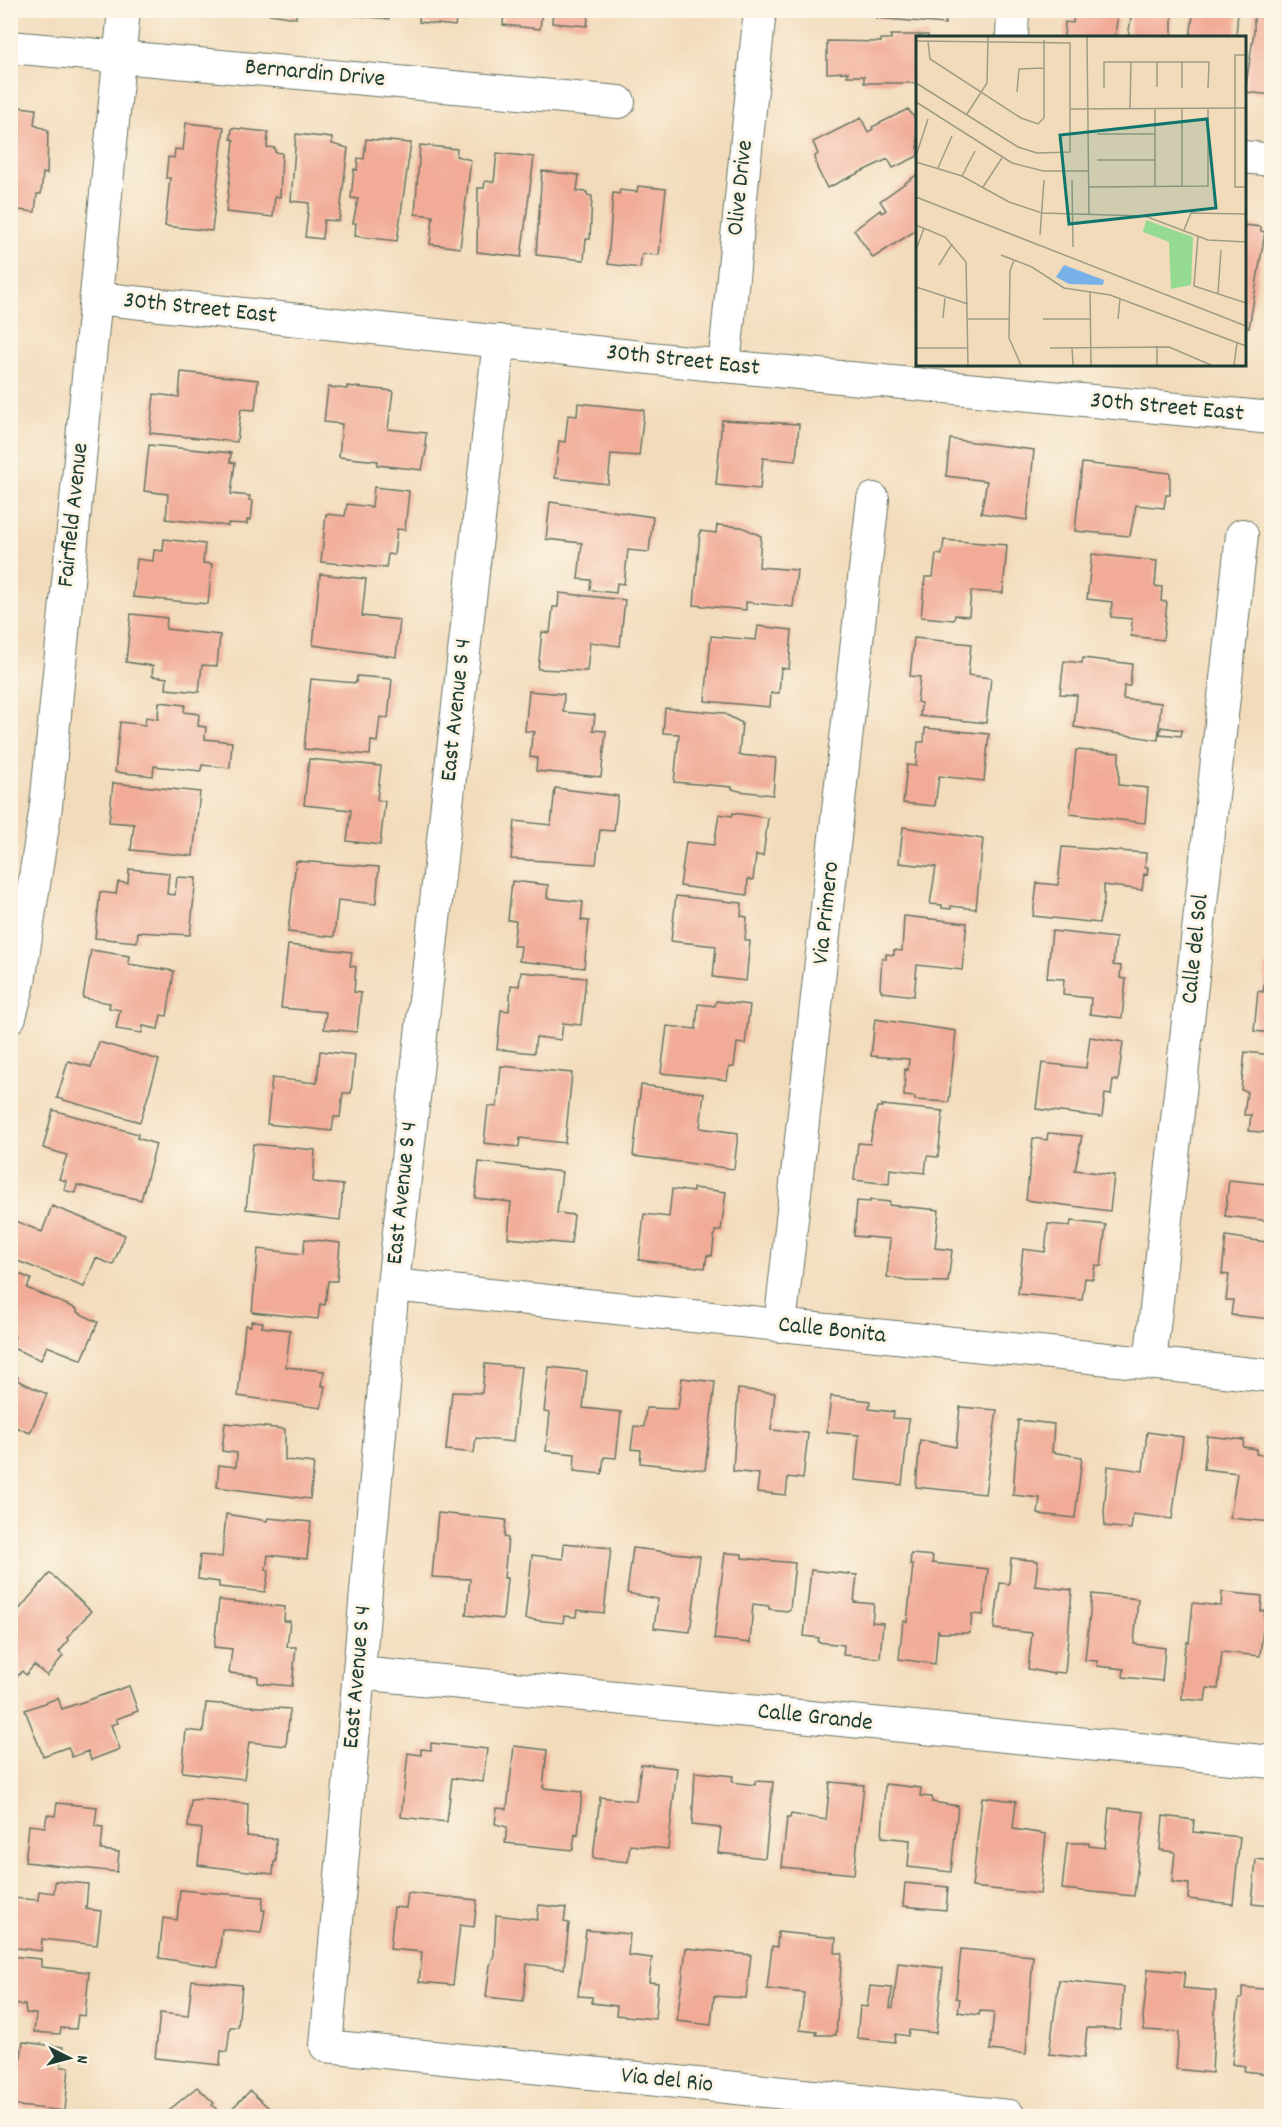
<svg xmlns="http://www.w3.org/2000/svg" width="1282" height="2127" font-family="Dekko,sans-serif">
<rect width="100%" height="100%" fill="#fcf5e5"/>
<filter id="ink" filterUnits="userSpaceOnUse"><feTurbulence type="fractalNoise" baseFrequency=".0167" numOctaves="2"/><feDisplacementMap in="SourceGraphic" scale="12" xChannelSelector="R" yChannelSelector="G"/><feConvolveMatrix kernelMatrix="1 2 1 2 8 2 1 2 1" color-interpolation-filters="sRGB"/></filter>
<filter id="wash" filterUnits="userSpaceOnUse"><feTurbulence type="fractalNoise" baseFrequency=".008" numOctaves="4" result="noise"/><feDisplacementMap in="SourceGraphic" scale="24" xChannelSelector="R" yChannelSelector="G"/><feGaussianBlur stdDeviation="1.35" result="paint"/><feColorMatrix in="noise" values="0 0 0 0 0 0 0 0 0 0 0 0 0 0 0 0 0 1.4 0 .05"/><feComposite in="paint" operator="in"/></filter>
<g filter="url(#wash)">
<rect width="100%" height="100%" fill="#f2dbbb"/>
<g id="blocks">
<!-- building -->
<path fill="#f1ab97" d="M243 10H297L296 18Z
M351 10H389V19L351 15Z
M420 10H472L471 16H467L466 20 456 19 455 26 419 22Z
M504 10H542L540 29 503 25Z
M553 10H589L587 26 552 23Z
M877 10H947L945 24 876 18Z
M1059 10H1118L1115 38H1064L1065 22 1073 23 1074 14 1059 13Z
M1132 10H1172V38H1128Z
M1200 10H1238L1236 38H1190L1193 15H1200Z
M1254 10H1272V95L1245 92 1254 31Z
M891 35H928V38H918V83H864V76H847L848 72 827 73V41L881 42V39H891Z
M10 106 36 109 34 125 48 130 47 174 43 173 41 194H37L35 212 10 209Z
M908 109 917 121 918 156 893 168 888 159 827 188 817 168 815 156 818 154 813 142 861 118 868 132 873 129 872 127Z
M186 123 224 127 212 231 165 226 170 178H166L168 157 174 158 175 149 183 150Z
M232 128 268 132 267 147 275 148V152L282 153 280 197 275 196 273 217 226 212 234 140 231 139Z
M296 134 332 138V144L348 148 339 221 324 220 322 239 305 237 309 203 291 201Z
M366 139 411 143 397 241 355 236 356 223H353L358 199 351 198 354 169 357 170 358 158 364 159Z
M420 145 457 149 456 156 471 160 460 248 430 244 433 216 415 214Z
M497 153 534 157 521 257 477 252 478 188H484L485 181 494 182Z
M542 171 579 175 577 191 587 192V195L592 196 590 239H586L584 260 536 255Z
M918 174V229L873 258 854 230 880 210 882 213 886 210 880 201Z
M638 186 666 189 659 255 642 254 640 268 608 264 613 193 619 194 620 190 637 192Z
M1244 225 1261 227V231L1265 232 1249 328 1244 327Z
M181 372 258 380 255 410 241 409 237 442 150 433 154 394 179 397Z
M347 386 393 391 388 429 426 433 425 446H427L422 470 377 465 378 461 339 457 342 424 324 422 328 387 347 389Z
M578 403 644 410 639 456 611 454 608 484 555 478 559 441 565 442 568 415 577 416Z
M722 420 799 424 796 461 763 458 760 489 716 485Z
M950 439 1034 450 1027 520 981 513 987 481 946 476Z
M149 445 231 453 230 462 235 463 231 494 250 496 249 500 253 501 251 520H247V524L228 523V526L166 519 168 494 144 491Z
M1082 463 1170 473V495H1166L1164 508 1136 505 1130 536 1075 531Z
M374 487 409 491 405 530 397 529 394 555 388 554 386 568 321 562 326 514 345 516 347 504 372 507Z
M550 502 653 517 649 552 628 550 624 584 617 583 616 593 590 590 591 580 578 579 582 543 546 539Z
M717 525 742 527 761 536 759 567 797 570 793 607 746 602V610L694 605 700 531 716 533Z
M164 539 205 544 203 563 212 564 208 604 133 597 137 559 153 561 154 550 163 551Z
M944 540 1007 545 1003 593 971 591 969 616 955 615 954 620 921 617 925 577H933L936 554 942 555Z
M1092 554 1157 561 1155 586 1162 587 1161 601 1167 602 1163 640 1131 636 1132 619 1111 617 1112 602 1087 599Z
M320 574 366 579 362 616 400 620 396 657 313 645Z
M559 593 625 600 620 646 590 642 587 671 538 669 542 632 550 633 553 607H558Z
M131 614 167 618 166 629 220 635 217 666 202 665 199 692 166 689 167 678 152 676 153 666 126 662Z
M758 626 792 630 789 669 781 668 779 693H771L770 707 705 701 711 636 756 640Z
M914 638 971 644 968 675 991 678 986 723 920 716 921 703 917 702 920 677 910 676Z
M1083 658 1132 664 1130 686H1124L1123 699 1161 703 1158 740 1074 727 1077 695 1060 694 1064 661 1082 663Z
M357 676 392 679 388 718 380 717 377 742 371 741 370 755 304 749 311 679 356 683Z
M529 691 564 694 563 712 595 715 593 730 606 731 601 777 536 771 537 758 530 757 532 735H534L535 732 525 731Z
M159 702 185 705 184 712 199 714 198 726 206 727 205 739 232 742 230 768 202 765 201 771 154 766 153 776 115 772 120 722 145 725 146 717 158 719Z
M665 708 723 713 742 723 739 755 776 758 773 795 739 791 732 789V787L674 782 679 734 663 733Z
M1161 727 1182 730 1181 736 1160 734Z
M925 728 989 734 984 781 939 776 935 806 903 803 907 765 916 766 918 742H924Z
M1076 750 1119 753V785L1148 788 1145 823 1070 814Z
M309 759 381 766 377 800 385 801 380 845 347 841 351 810 304 805Z
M113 783 200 792 193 856 131 850 134 824 109 822Z
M555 788 618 796 614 831 600 830 596 864 511 859 515 821 551 825Z
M733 813 768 818 763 856 756 855 753 880 748 879 747 895 680 886 686 842 714 845 719 814 732 816Z
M903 827 983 839 976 909 951 906V909L942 908V905L930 904 936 867 899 863Z
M1062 847 1146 853 1145 867H1148L1147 875 1144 874 1142 890 1104 885V901L1099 923 1033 916 1037 883 1058 885Z
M296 861 379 867 376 904 338 900 334 937 288 932Z
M129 869 169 873 167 894 175 895 177 877 196 878 190 935 138 932 137 942 95 938 100 892 116 894 118 882 128 883Z
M512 881 548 885 547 898 583 902 581 920 589 921 584 968 519 961 521 946H513L516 921 508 920Z
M676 896 742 903 741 916 747 917 745 940 750 941 746 981 713 977 716 946 671 941Z
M904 916 967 923 962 970 917 965 914 996 882 992 880 988 882 958 886 959V954L894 955V950L902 951Z
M1052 931 1116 938 1113 965 1121 966 1120 978 1126 979 1122 1018 1090 1014 1091 998 1063 995 1064 979 1047 978Z
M288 945 352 952 350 966 356 967 354 992 361 993 357 1032 324 1029 326 1012 281 1008Z
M91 950 129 956 128 964 174 971 167 1016 161 1015 158 1029 143 1026 142 1033 116 1029 120 1010 109 1008 110 1003 83 998Z
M1266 966 1272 967V1033L1254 1031 1258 991 1263 992Z
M521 972 586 978 581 1025 563 1023 561 1040 536 1037 534 1053 497 1049 501 1010 509 1011 511 985 519 986Z
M716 1001 750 1005 745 1044 737 1043 734 1067H729L727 1080 661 1073 667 1026 696 1029 698 1004 715 1006Z
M875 1019 956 1031 949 1102 915 1100V1097L904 1096 905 1069 908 1070 909 1059 871 1056Z
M1090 1037 1123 1042 1118 1081 1113 1080 1111 1095 1105 1094 1102 1117 1036 1109 1042 1063 1086 1068Z
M99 1042 159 1060 140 1122 57 1098 68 1061 91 1067Z
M320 1051 355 1055 351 1093H343L340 1117H334L332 1131 267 1124 272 1078 317 1083Z
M1245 1052 1272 1055V1133L1249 1131 1251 1115H1244L1247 1091 1241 1090Z
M501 1066 572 1073 565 1143 520 1138 519 1147 484 1143 488 1106 497 1107Z
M641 1085 704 1093 700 1128 738 1133 734 1169 633 1156Z
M882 1105 943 1111 938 1157 927 1156 925 1173 890 1169 889 1184 854 1180 858 1143 870 1144 877 1107H882Z
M53 1110 138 1134 137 1138 156 1144 141 1200 77 1185 75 1193 64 1190 66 1181 59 1179 67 1155 43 1148Z
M1048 1133 1082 1136 1075 1170 1114 1175 1110 1211 1026 1200 1033 1138 1047 1140Z
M253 1144 315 1150 313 1182 343 1185 340 1220 246 1209Z
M1268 1152H1272V1221L1225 1216 1229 1180 1267 1184Z
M479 1162 562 1172 557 1213 574 1215 571 1244 508 1238 511 1202 475 1198Z
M693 1188 726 1192 721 1231H715L712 1256 707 1255 705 1268 639 1260 644 1214 669 1217 672 1189 693 1192Z
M870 1200 890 1202 889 1205 939 1210 935 1248 952 1250 948 1282 906 1281 887 1277 890 1239 854 1236 857 1201 870 1202Z
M52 1206 125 1235 113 1265 96 1258 84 1287 10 1258V1235L16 1221 42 1232Z
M1071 1221 1106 1225 1101 1266 1095 1265 1093 1279 1085 1278 1082 1300 1018 1294 1023 1249 1045 1252 1048 1224 1070 1226Z
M1226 1236 1272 1243V1319L1231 1315 1233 1300H1226L1229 1275 1222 1274Z
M305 1239 340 1243 337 1281H328L325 1305 320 1304 318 1319 252 1312 258 1249 303 1254Z
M10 1270 31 1279 27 1288 77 1309V1312L98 1322 82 1360 47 1346 41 1360 10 1347 15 1337 10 1335Z
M251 1321 263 1322 262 1327 290 1330 286 1367 324 1371 322 1386H325L321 1408 238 1396 245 1325 251 1326Z
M485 1364 521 1367 513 1442 476 1438 474 1453 446 1450 452 1392 482 1393Z
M549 1367 587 1371 583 1408 621 1412 616 1458 604 1457 602 1474 574 1471 575 1454 546 1451 550 1413 544 1412Z
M10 1374 18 1377 17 1380 47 1394 30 1433 13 1426 10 1429Z
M682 1378 715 1382 705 1470 640 1463 641 1450 631 1449 634 1426 644 1427 646 1408 678 1409Z
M738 1389 775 1393 771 1430 808 1433 803 1479 788 1477 786 1495 757 1492 759 1474 733 1471Z
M831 1396 870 1401 869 1409 894 1412 893 1418 909 1419 902 1485 855 1480 859 1435 827 1432Z
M960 1407 997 1410 985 1494 916 1487 920 1440 956 1447Z
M1018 1420 1054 1424 1052 1452 1082 1457 1075 1518 1038 1514 1040 1498 1013 1495Z
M225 1423 285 1429V1460L314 1463 310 1499 217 1487 219 1465 236 1467 237 1453 222 1451Z
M1147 1432 1183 1437 1172 1519 1133 1514 1131 1529 1105 1526 1104 1512 1108 1466 1143 1471Z
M1207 1436 1244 1440 1243 1447 1257 1449 1256 1454 1272 1457V1522L1230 1518 1237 1473 1204 1469Z
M438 1513 506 1520 504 1537 508 1538 504 1578H507L503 1619 466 1615 470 1579 432 1577Z
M226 1514 267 1521 268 1518 311 1522 307 1559 268 1555 266 1570H269L265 1592 219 1587V1582L198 1579 200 1555 222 1557Z
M564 1543 611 1548 604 1613 577 1610 576 1617 564 1616 563 1623 525 1619 532 1555 563 1559Z
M633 1548 700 1556 690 1632 654 1628 658 1599 627 1593Z
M725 1553 742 1554V1558L795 1563 790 1609 787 1611 769 1609V1606L753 1604 750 1643 714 1639Z
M911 1554 933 1556 932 1563 988 1569 983 1615 972 1614 970 1633H940L938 1630 935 1664 899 1659 903 1621 907 1622 913 1565H910Z
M1011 1558 1038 1561 1035 1586 1072 1590 1065 1673 1054 1672V1674L1028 1669 1032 1633 994 1629 1000 1583 1009 1584Z
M811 1570 857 1575 854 1602 874 1604 872 1622 883 1623 880 1658 843 1655 844 1645 818 1642 819 1638 804 1636Z
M50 1573 91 1611 67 1638 69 1640 59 1652 63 1656 47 1676 34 1665 26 1675 22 1671 10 1685V1620Z
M1222 1592 1262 1596 1261 1611H1265L1260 1656 1222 1652 1218 1689 1207 1688 1205 1701 1182 1699 1184 1653 1187 1642H1189L1193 1603 1221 1606Z
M1092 1594 1138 1599 1134 1644 1165 1648 1162 1681 1123 1677 1124 1669 1097 1666V1661L1085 1660Z
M219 1600 285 1607 284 1621H290L287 1647H296L292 1686 258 1683V1676L229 1673 232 1649 214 1647Z
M129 1686 138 1711 116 1719 118 1723 111 1725 120 1749 91 1760 88 1751 72 1757 68 1747 43 1756 25 1710 58 1698 62 1709Z
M206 1703 290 1709 286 1746 249 1742 244 1779 182 1772 186 1730 203 1732Z
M431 1743 487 1749 483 1782 452 1778 447 1822 401 1817 408 1753 421 1755V1749L431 1750Z
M514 1746 547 1750 543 1788 582 1792 578 1835 575 1834 573 1850 505 1843 507 1827 495 1824 497 1808 507 1809Z
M641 1764 677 1768 668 1849 630 1845 628 1862 593 1858 600 1797 636 1801Z
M695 1772 733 1776 732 1782 755 1785V1781L773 1782 765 1858 718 1853 721 1828 692 1825Z
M830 1782 864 1785 854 1874 782 1867 787 1818H790L791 1814 826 1820Z
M885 1784 921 1788 920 1796 932 1797V1802L958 1806 951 1872 908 1867 910 1840 882 1837Z
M982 1797 1016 1801 1013 1829 1046 1834 1040 1894 972 1887Z
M205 1799 248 1804 247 1836 276 1839V1862H274L273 1874 198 1865 202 1829 188 1827 191 1800Z
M57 1803 97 1807 95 1826 103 1827 101 1850 119 1852 117 1872 25 1862 29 1825 45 1827 47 1815 55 1816Z
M1109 1808 1144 1812 1134 1896 1062 1889 1067 1843H1089V1846L1105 1848Z
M1163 1816 1194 1820 1193 1832 1240 1837 1233 1904 1188 1899 1189 1884 1172 1882 1175 1852 1160 1850Z
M1256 1859 1272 1861V1906L1252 1904Z
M55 1881 88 1884 86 1909 101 1911 97 1945 42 1939 41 1951 10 1947 11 1898 38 1900 39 1891 54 1893Z
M905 1883 948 1887 946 1910 903 1906Z
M180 1890 263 1897 262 1910H265L261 1933 222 1929 218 1967 159 1958 163 1918 177 1920Z
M408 1893 477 1900 474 1927 460 1925 453 1985 419 1982 422 1952 390 1949 394 1907 406 1908Z
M539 1905 566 1908 564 1922 569 1923 564 1969 527 1964 523 2001 486 1997 490 1965 494 1955 496 1915 537 1920Z
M586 1930 630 1934 628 1955 652 1958 649 1982 658 1983 655 2019 616 2015 617 2006 592 2003V1997L578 1996Z
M778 1932 836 1938 835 1953H842L836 2035H816L817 2032 800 2030 804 1993 767 1989 772 1946 777 1947Z
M686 1948 751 1955 746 1998 714 1996 711 2025 677 2021Z
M961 1949 1033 1956 1026 2054 990 2050 994 2012 980 2011 979 2015 958 2012 960 1999 956 1998Z
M10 1956 41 1959V1967L89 1972 85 2016 78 2015 76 2029 61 2028 60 2034 34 2032 36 2014 26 2013 25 2005 10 2004Z
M898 1963 943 1968 936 2033 909 2030 908 2036 896 2034 895 2042 857 2038 860 2006 867 2007 870 1986 892 1988 890 2008H893Z
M1148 1969 1185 1972 1183 1988 1216 1991 1212 2073 1176 2069 1179 2032 1144 2030 1143 2018Z
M192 1980 242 1985 238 2027H230L227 2052 221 2051 220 2065 155 2058 160 2013 188 2016Z
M1059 1980 1124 1987 1120 2029 1087 2028 1084 2058 1049 2054Z
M1242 1987 1272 1990V2082H1268L1269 2074 1244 2071 1245 2066 1232 2064 1239 1999H1242Z
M23 2042 63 2047 61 2067H69L65 2111 10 2105 11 2056 21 2057Z
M197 2087 214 2103 212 2105 223 2116H162Z
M250 2091 268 2107 266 2109 273 2116H224Z"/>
</g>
</g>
<g filter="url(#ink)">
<use href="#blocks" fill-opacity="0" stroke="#697463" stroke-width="1.5"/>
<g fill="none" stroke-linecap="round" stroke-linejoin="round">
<!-- street casing -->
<g stroke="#697463" stroke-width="34">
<path id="street" d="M1012 38 1013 10
M10 47 619 102
M1244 157 1272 160
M96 298 724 366 1272 418
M499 341 393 1285 326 2046 1009 2116
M724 366 760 10
M10 1017 19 982 46 806 124 10
M393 1285 1272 1376
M780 1326 873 499
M1150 1363 1242 535
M359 1673 1272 1762"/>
</g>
<!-- street -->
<use href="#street" stroke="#fff" stroke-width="32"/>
</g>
</g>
<g text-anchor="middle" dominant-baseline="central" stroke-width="6" stroke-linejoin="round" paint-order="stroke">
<!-- street labels -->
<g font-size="24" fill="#1f3d34" stroke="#fcf5e5">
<text transform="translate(315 74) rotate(5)">Bernardin Drive</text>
<text transform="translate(741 188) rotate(-84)">Olive Drive</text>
<text transform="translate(200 309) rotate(6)">30th Street East</text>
<text transform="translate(683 361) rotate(6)">30th Street East</text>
<text transform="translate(1167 408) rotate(5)">30th Street East</text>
<text transform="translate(74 515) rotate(-84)">Fairfield Avenue</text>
<text transform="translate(457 710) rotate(-84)">East Avenue S 4</text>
<text transform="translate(827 913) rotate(-84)">Via Primero</text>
<text transform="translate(1196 949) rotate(-84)">Calle del Sol</text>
<text transform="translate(403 1193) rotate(-84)">East Avenue S 4</text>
<text transform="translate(832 1331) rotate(6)">Calle Bonita</text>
<text transform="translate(358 1677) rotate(-85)">East Avenue S 4</text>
<text transform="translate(815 1718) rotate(6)">Calle Grande</text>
<text transform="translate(667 2081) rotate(6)">Via del Rio</text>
</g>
</g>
<!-- overview -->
<g transform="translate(916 36)">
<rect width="330" height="330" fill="#f2dbbb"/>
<path d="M230 184 277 201 275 249 255 253 253 206 227 196Z" fill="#95da93"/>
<path d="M148 229 188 244 187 249 153 248 140 241Z" fill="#78b1e8"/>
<path fill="none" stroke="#9e9c85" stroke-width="1.5" d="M171 1 173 179M0 5 154 7V116L121 117 102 111 0 47M12 5 14 23 105 82 122 88 128 82V4M330 19H319V151H330M266 26V52M241 51V26M188 52V26H293L292 52M101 56 103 33 128 32M0 66 96 127 127 135H173M214 72 215 26M239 72V151M266 72V151M155 73 330 72M51 78 71 47 72 1M181 98H239M0 120 12 83M181 124H239M0 126 46 140 93 166 126 177 229 180 292 204 330 206M22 132 36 100M46 140 59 115M156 144 157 211M67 151 86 122M173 151 292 150V72M0 161 330 290M0 189 29 201 50 226 52 329M268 194 275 177 330 178M124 199 128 144M282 200 278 250 330 267M0 214 8 192M85 219 116 231 148 252 194 259 330 310M98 224 94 235 93 302 105 329M23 229 36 208M0 251 52 268M174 255 175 329M302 257 305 214M27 282 29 262M52 283H94M127 283H174M202 283 204 263M241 310V329M156 311 157 329M0 312H52M134 312 253 311 295 329M318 329 321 307"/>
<path fill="#0f766e" fill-opacity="0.15" stroke="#0f766e" stroke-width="3" d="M291 83 300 172 153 188 144 99Z"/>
<rect width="330" height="330" fill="none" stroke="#1f3d34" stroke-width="3"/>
</g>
<!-- margin -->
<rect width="1282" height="2127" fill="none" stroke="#fcf5e5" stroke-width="36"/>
<!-- north arrow -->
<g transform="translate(69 2058) rotate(96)" stroke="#fcf5e5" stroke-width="4.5" paint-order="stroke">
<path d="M0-4.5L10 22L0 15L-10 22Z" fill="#1f3d34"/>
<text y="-9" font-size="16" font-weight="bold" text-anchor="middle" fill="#1f3d34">N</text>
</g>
</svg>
